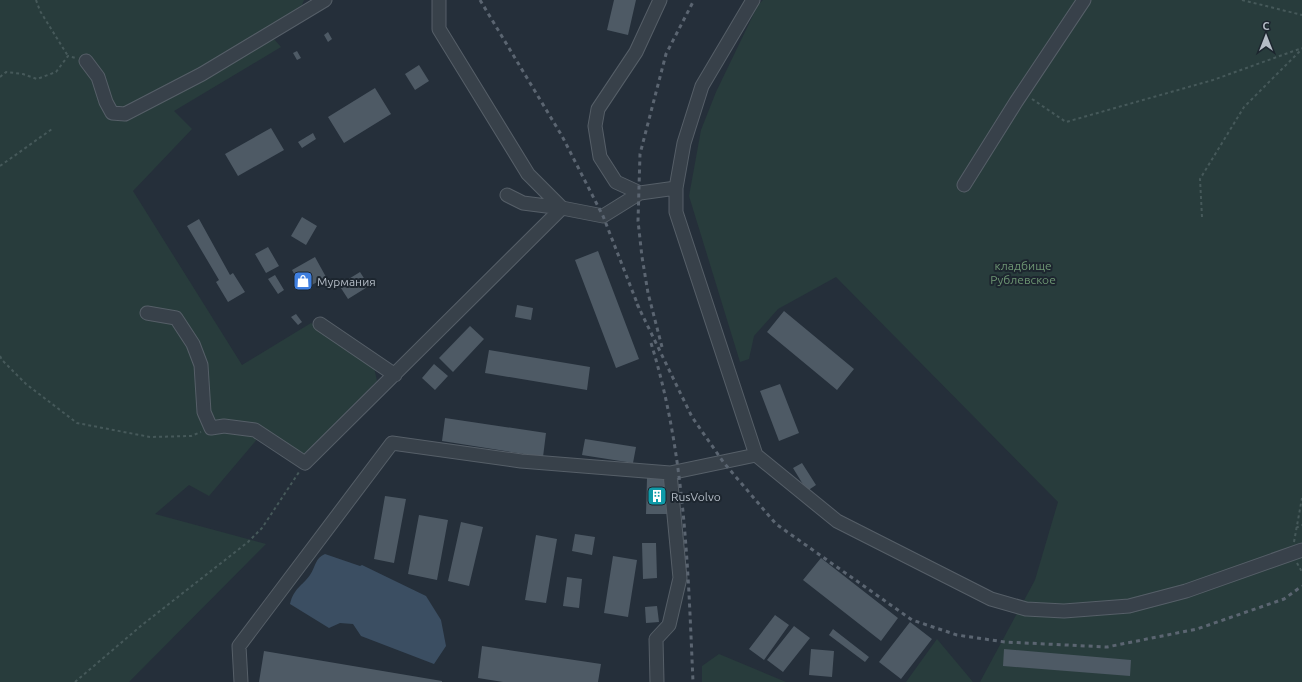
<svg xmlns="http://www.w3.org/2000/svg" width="1302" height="682" font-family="Ubuntu,sans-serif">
<rect width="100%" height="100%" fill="#252f3a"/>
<!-- green -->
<path fill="#283c3c" d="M0 0H304L302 5 266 30 281 47 174 111 192 129 133 191 242 365 311 323 374 367 377 381 303 455 264 431 209 496 189 485 155 514 266 544 129 682H0Z
M763 0H1302V682H980L1035 580 1058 502 836 277 778 309 754 336 749 359 740 362 689 196 701 130 716 92 758 5Z
M937 639 973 682H906Z
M719 654 786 682H702V666Z"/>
<!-- water -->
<path fill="#3b4e62" d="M325 554 360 566 362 565 426 596 441 620 446 646 434 664 361 636 353 624 340 623 329 628 290 604C294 588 302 586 310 575 316 566 315 558 325 554Z"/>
<!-- building -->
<path fill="#4e5a65" d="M614 0H636L628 35 607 30Z
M328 32 332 39 328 42 324 35Z
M297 51 301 58 297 60 293 53Z
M419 65 429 81 415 90 405 74Z
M375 88 391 114 344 143 328 117Z
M271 128 284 150 238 176 225 154Z
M313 133 316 139 302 148 298 142Z
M302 217 317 226 306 245 291 236Z
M199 219 230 275 233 273 245 292 228 302 216 282 219 280 187 226Z
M268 247 279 266 266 273 255 254Z
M598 251 639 359 616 368 575 260Z
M315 257 326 277 303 290 292 270Z
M360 272 369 286 348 299 339 285Z
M275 275 284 290 278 294 268 279Z
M517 305 533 308 531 320 515 317Z
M784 311 854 369 837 390 767 332Z
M296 314 302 322 298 325 291 317Z
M470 326 484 339 453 372 439 358Z
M489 350 590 367 587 390 485 373Z
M434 364 448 376 435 390 422 378Z
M780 384 799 433 779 441 760 391Z
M445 418 546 433 543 457 442 441Z
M585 439 636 447 633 463 582 455Z
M802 463 816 485 807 491 793 468Z
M647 478 668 479 667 514H646Z
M385 496 406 499 394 563 374 559Z
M419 515 448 520 437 580 408 574Z
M461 522 483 527 469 586 448 581Z
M575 534 595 537 592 555 572 551Z
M536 535 557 539 546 603 525 600Z
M642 543H656L657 578 643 579Z
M613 556 637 560 628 617 604 613Z
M821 558 898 618 881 641 803 580Z
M567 577 582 579 579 608 563 606Z
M657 606 659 622 646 623 645 607Z
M775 615 789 625 764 660 749 649Z
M910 622 932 639 901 679 879 662Z
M794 626 810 638 783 672 767 660Z
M833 629 869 657 865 662 829 635Z
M482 646 601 664 598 682H503L478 678Z
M811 649 834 651 832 677 809 675Z
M1004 649 1131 660 1130 676 1003 666Z
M264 651 442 681V682H259Z"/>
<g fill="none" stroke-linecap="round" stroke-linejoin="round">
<!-- minor casing -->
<g stroke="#565f68" stroke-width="15">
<path id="minor" d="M439 0V29L528 174 562 208 523 203 507 195
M753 0 702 86 684 143 676 188V212L756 455 837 521 991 599 1026 609 1064 611 1129 606 1186 591 1302 550
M86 61 98 77 106 102 112 113 125 114 202 74 325 0
M964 185 1016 102 1084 0
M640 193 616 182 600 157 595 126 598 109 636 52 660 0
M147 313 176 318 193 344 201 365 204 412 211 428 224 426 255 430 305 463 562 208 603 216 640 193 676 188
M320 324 395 375
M241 682 239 646 392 443 521 461 670 473 756 455
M657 682 656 639 669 625 680 578 670 473"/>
</g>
<!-- path -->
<path stroke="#46595a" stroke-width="2" stroke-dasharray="3 3" stroke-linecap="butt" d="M36 0 40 11 68 56
M1242 0 1302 15
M0 77 6 72 23 74 37 79 56 72 68 56 76 58
M1032 99 1066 122 1213 80 1302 48
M0 166 52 129
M1202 217 1200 179 1244 107 1302 49
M0 356 2 360 26 384 77 423 150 437 191 436 201 432
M1296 528 1302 525
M1294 542 1302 498
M1297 563 1302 572
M75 682 142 625 248 542 262 528 299 472"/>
<!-- minor -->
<use href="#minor" stroke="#38414a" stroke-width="13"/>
<!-- rail -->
<path stroke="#5b6571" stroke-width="3" stroke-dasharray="4 4" stroke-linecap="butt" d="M480 0 562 136 603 216 639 308
M637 304 692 417 724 463 776 524 912 620 957 635 1005 642 1107 647 1197 629 1284 599 1302 586
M651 343C685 452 688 568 693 682
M662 347 648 293 642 257 638 221 640 154 666 54 694 0"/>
</g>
<!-- icons -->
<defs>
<g id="shop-square" transform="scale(1)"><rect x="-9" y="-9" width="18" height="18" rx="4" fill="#3f7fe0" stroke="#1d262f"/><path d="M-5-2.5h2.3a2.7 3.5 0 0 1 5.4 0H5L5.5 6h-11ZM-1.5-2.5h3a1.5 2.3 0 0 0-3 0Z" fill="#fff"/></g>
<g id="building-square" transform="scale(1)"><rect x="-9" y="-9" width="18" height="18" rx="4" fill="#0f9aa8" stroke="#1d262f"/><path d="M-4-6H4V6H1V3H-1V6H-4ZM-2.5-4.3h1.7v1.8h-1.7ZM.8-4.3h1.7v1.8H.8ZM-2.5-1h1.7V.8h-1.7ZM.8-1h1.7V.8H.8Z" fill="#fff"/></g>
</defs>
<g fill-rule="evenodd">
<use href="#shop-square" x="303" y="281"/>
<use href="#building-square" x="657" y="496"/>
</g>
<g text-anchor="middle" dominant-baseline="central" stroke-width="4" stroke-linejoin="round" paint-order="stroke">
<!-- park labels -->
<g font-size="12" fill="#6d9573" stroke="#1d262f">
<text x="1023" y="265">кладбище<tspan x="1023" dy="14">Рублевское</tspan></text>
</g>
<!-- poi labels -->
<g font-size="12" fill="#b4bcc6" stroke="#1d262f" text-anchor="start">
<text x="317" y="281">Мурмания</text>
<text x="671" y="496">RusVolvo</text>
</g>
</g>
<!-- north arrow -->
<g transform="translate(1266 36)" stroke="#1d262f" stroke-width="3" paint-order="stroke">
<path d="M0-3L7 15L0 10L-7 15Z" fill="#b4bcc6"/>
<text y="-6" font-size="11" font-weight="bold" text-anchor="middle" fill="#b4bcc6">С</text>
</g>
</svg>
